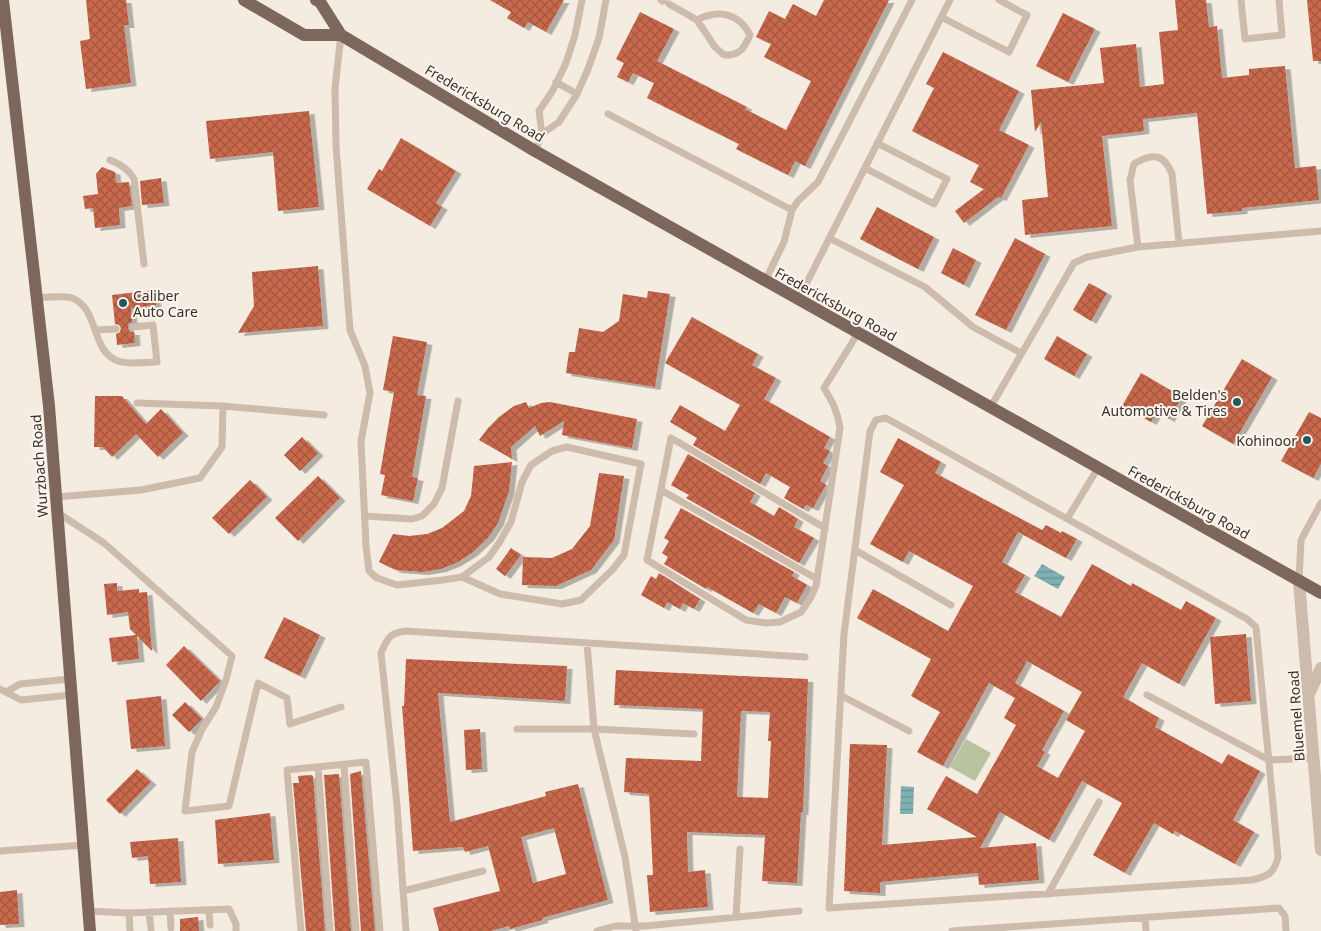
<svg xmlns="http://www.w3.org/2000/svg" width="1321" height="931" font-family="'Noto Sans',sans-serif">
<defs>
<pattern id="water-rules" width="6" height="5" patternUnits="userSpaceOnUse" patternTransform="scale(1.25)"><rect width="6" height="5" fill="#7fb0b2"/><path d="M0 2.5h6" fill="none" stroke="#699091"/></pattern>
<pattern id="building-cross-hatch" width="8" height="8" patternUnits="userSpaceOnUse" patternTransform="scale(1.25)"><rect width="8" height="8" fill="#c8694b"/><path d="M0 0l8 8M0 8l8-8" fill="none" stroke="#a4573f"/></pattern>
<filter id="shadow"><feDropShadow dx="5.5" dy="3" stdDeviation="0" flood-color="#0004"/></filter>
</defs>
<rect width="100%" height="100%" fill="#f4ebe1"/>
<!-- pitch -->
<path fill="#b8c4a0" d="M966 739 991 753 975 781 950 767Z"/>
<!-- water -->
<path fill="url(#water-rules)" d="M1042 564 1065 577 1058 589 1034 576Z
M901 786 914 787 913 814H900Z"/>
<!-- building -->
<path fill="url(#building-cross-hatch)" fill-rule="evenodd" filter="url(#shadow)" d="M86 0H126L129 25H124L131 83 86 89 80 41 90 39Z
M490 0H564L546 32 528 22 524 28 507 18 511 12Z
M824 0H889L805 166 795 161 788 175 736 149 739 144 647 98 654 83 633 73 628 82 617 77 624 63 616 59 640 12 674 29 657 61 747 107 745 109 786 130 811 81 764 57 771 44 756 37 769 11 785 19 793 4 816 16Z
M1175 0H1206L1209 27 1217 26 1222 78 1249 75V69L1285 66 1295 168 1316 166 1319 200 1242 208V211L1207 214 1197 113 1143 119 1144 131 1102 136 1112 226 1025 235 1022 200 1048 197 1041 122 1035 132 1031 90 1104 83 1100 48 1136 44 1140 87 1164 84 1159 32 1178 30Z
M1307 0H1321V61H1313Z
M1063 13 1095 29 1068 82 1036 66Z
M943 52 1019 91 999 130 1029 145 1001 198 998 197 964 223 955 211 984 189 970 182 979 165 912 131 934 88 926 84Z
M309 111 319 207 278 211 273 152 210 159 206 121Z
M401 138 456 171 436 203 442 207 430 226 367 189 379 169 382 171Z
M102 167 115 172 116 183 129 182 132 206 119 208 120 225 95 228 93 208 85 209 83 196 98 194 96 174Z
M161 178 164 203 142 205 140 181Z
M877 207 934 237 918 269 860 239Z
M1015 238 1045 254 1006 330 975 315Z
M953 248 976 260 964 285 941 273Z
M318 266 323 326 238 333 254 306 252 272Z
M1089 283 1107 293 1091 321 1073 310Z
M154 290 156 305 131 308 132 322 128 324V328L130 332H134L135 343 117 345 116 334 120 332 121 328 119 325 115 324 112 295Z
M648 291 670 294 655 387 566 373 569 352H575L579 328 603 332 619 321 623 294 647 298Z
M692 317 758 354 752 365 776 378 764 399 830 437 824 448 830 451 823 463 828 466 820 481 826 485 813 508 806 505 803 509 784 498 790 487 766 473 760 484 693 445 697 438 670 422 680 405 725 431 740 405 665 363Z
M393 336 427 342 417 395 426 396 412 477 418 478 413 501 381 495 385 475 380 474 394 392 383 390Z
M1057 336 1087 354 1074 376 1044 359Z
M1242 359 1272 377 1233 444 1202 426Z
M1141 373 1182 397 1169 419 1157 412 1151 422 1122 406Z
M95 396H122L146 424 161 409 183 433 158 457 136 434 112 457 103 447H94Z
M526 402 529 408 541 403 550 402 637 419 632 448 562 435 564 421 540 436 535 426 511 447 512 459 479 440 488 428 499 417 514 406Z
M1309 412 1321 418V464L1313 478 1281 461Z
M302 437 318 453 300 471 284 455Z
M898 438 941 462 935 473 1042 530 1046 525 1061 533 1062 531 1077 539 1066 558 1018 532 1002 562 1025 575 1015 592 1061 617 1092 564 1131 586 1132 583 1181 610 1186 601 1216 618 1179 684 1142 663 1123 697 1159 718 1155 727 1222 764 1228 754 1260 771 1233 820 1254 832 1235 864 1175 831 1173 834 1154 823 1125 873 1093 855 1122 803 1082 781 1049 840 1000 812 980 848 1036 843 1039 880 979 885 978 873 880 882V893L844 891 850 744 887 745 882 845 977 837 927 809 946 776 977 794 1016 725 1004 718 1015 698 989 683 943 766 917 752 940 712 911 696 931 659 857 618 873 589 948 631 973 586 909 551 903 562 870 544 904 485 880 472ZM1027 661 1082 692 1066 720 1085 731 1058 778 1037 766 1045 752 1042 750 1064 711 1015 683Z
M688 454 755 493 750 502 774 516 779 507 798 519 794 527 814 538 799 563 686 498 689 495 671 485Z
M512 462 509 491 498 523 488 538 472 553 456 563 441 569 423 572 396 570 379 562 393 534 409 536 427 534 442 528 464 511 471 496 474 466Z
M599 473 624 476 614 540 591 570 556 586 522 585 523 557 552 558 572 549 590 526Z
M318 476 340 498 298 541 275 518Z
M250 480 267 497 229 534 212 518Z
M681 508 794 572 792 576 807 585 797 603 785 597 776 613 759 604 753 613 707 587 706 589 664 564 668 557 662 553 669 541 664 538Z
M511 548 521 555 505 576 496 569Z
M659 573 700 599 694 609 683 603 680 609 667 602 664 608 641 595 651 576 656 579Z
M117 583V591L139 589V593L147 592 152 651 137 636 139 659 112 662 109 638 136 635 130 629 128 612 107 615 104 584Z
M284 617 320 635 300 676 264 658Z
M1246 634 1251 701 1215 704 1210 637Z
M184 646 220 681 201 701 166 665Z
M406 659 567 666 565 701 438 693 450 822 546 796 545 792 578 784 608 900 542 918 543 920 510 929 509 926 491 931H439L433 908 500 891 488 846 465 852 463 847 413 851 402 706H404ZM554 828 566 874 533 883 521 837Z
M616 670 808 679 803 812H801L797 883 762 881 765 835 687 832 688 872 705 870 708 907 650 912 647 875H653L649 794 624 792 626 758 701 761 703 709 614 705ZM741 711 770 712 768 741H771L768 798 737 797Z
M161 696 165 746 131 749 126 700Z
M185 702 202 719 189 732 172 715Z
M480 729 482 769 466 770 464 730Z
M137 769 151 782 120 814 106 800Z
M361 771 375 931H361L350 774Z
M339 774 351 931H335L324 775Z
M311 775 313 776 325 931H306L293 783H299L298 776Z
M270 813 274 860 218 864 215 820Z
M178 838 181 882 150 884 148 856 132 858 130 842Z
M17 890 19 924 0 925V892Z
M198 917 199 931H180V919Z"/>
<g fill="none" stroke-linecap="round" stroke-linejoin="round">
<!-- service -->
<path stroke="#cdbbac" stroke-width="7" d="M661 0 663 1
M1241 0 1245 39 1282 35 1279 0
M669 4 697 20 715 47 724 55C739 56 744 49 750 35 739 13 718 9 697 20
M941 17 1009 52 1027 15 999 0
M341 35 335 88 336 146 350 330 365 366 370 393 361 441 366 546 369 571 377 578 397 585 443 580 462 577 489 557 499 543 511 522 522 482 531 465 552 451 567 447 641 464 624 555 613 569 581 600 562 604 500 594 462 577
M556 82 577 94
M608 114 792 210
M542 134 559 122 577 94 588 69 599 38 606 0
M535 151 542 134 539 111 553 90 566 63 575 35 582 0
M110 160C120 164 129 169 134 179L144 264
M865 168 934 204 947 179 877 143
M829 238 925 287 973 327 1021 353
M1138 247 1130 180 1134 164C1151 153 1164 153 1172 174L1179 243
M765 281 784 242 792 210 798 201 818 182 912 0
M37 297C47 298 62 295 72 298 100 309 90 351 118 361 129 365 146 362 157 362L153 325 133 327
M798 300 950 0
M95 330 116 329
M137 403 223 406
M990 408 1074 263 1087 257 1138 247 1321 231
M886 418 1247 619 1256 627 1278 857C1274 874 1268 876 1252 880L829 908 844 634 870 431 876 420Z
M661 490 817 579
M56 497 141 490 200 478 222 447 223 406 324 415
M58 513 104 543 232 656 226 680 216 707 202 729 192 752 185 811 229 806 258 683 287 698 290 724 341 707
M365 516 412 519 422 516 434 504 442 488 458 401
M1067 519 1098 468
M825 528 671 438 647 560 746 620 766 623 780 622 801 612 810 599 816 586 840 428C838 412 832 401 824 388L858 333
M855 550 951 605
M1299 581 1301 540 1321 503
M587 643 594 729 625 857 636 931
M0 689 21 700 71 695
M6 692 20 684 70 679
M1147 695 1269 760 1314 758
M842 696 909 731
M517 729H594L694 734
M344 765 356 931
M318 767 330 931
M0 851 84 845
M403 891 483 871
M1048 894 1099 802
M209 910 210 925
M89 911 129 913 229 909 236 924V931
M170 911 171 928
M149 912 151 929
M129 913 130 931
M736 917 740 849
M1145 918 1146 931
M301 931 287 770 366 762 380 931
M406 931 397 805 381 653C388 638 389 633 406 631L805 657
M597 931 615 926H645L799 911
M952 931 1279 908 1285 916 1286 931"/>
<!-- minor -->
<path stroke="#cdbbac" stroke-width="12" d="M1299 581 1321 850
M1310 692 1321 668"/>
<!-- primary -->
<path stroke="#7d675c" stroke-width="12" d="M3 0 49 406 90 931
M244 0 304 35H341
M316 0 320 2 341 35 535 151 1321 593"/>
</g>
<!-- markers -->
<g fill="#1f5a5e" stroke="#fbf5ee" stroke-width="2">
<circle cx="123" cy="303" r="5"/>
<circle cx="1237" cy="402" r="5"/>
<circle cx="1307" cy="440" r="5"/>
</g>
<g text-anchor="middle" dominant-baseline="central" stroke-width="4" stroke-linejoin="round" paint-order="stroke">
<!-- street labels -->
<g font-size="14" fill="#3b302b" stroke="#fbf5ee">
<text transform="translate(485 103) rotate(31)">Fredericksburg Road</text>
<text transform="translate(836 304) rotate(29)">Fredericksburg Road</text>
<text transform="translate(39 466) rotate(-94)">Wurzbach Road</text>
<text transform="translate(1189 502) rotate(29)">Fredericksburg Road</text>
<text transform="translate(1296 716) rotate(-94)">Bluemel Road</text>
</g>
<!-- poi labels -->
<g font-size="14" fill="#3b302b" stroke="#fbf5ee" text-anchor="end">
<text x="133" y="295" text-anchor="start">Caliber<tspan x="133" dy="16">Auto Care</tspan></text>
<text x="1227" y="394">Belden's<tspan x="1227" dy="16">Automotive &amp; Tires</tspan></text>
<text x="1297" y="440">Kohinoor</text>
</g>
</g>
</svg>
